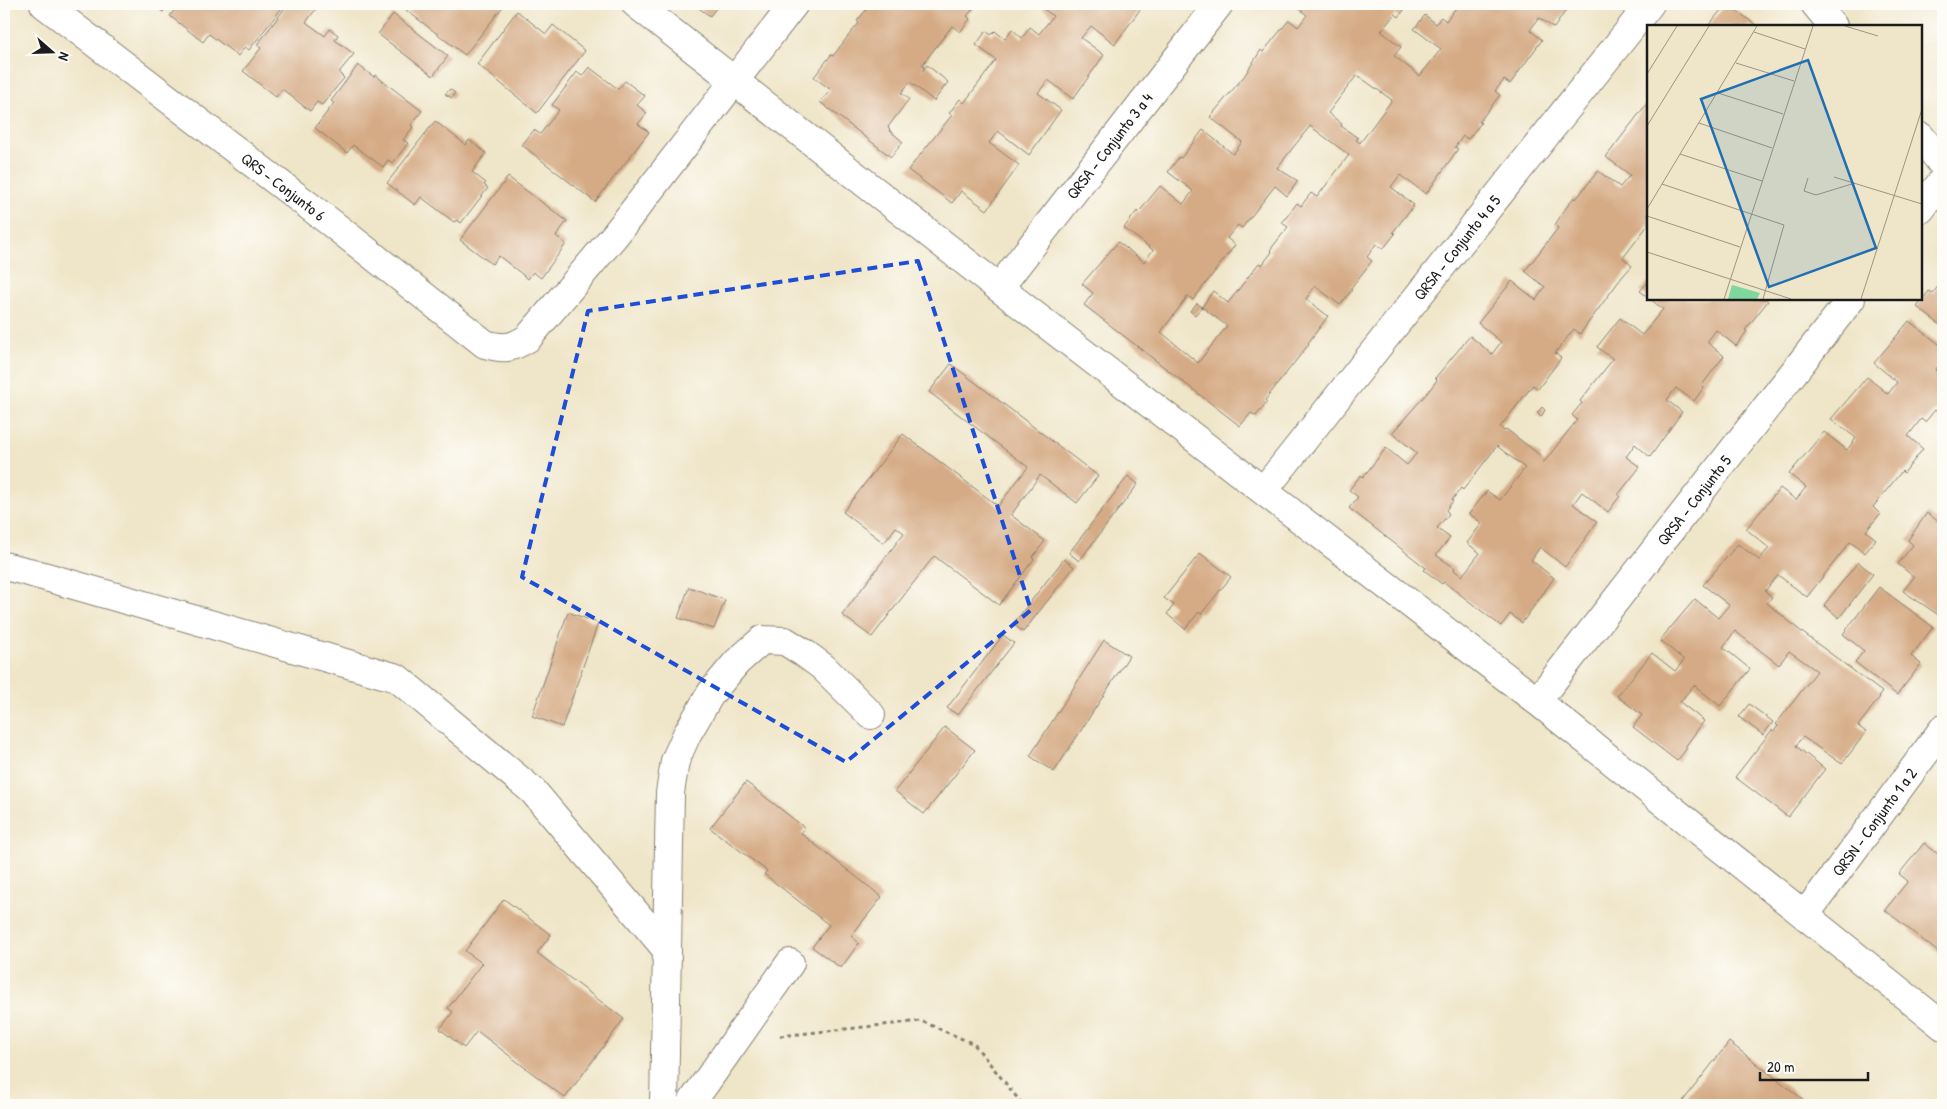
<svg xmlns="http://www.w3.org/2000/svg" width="1947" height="1109" font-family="'Patrick Hand',sans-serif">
<rect width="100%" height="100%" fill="#fdfcf7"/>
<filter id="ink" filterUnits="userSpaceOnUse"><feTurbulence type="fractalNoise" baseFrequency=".02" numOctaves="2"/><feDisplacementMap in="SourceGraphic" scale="10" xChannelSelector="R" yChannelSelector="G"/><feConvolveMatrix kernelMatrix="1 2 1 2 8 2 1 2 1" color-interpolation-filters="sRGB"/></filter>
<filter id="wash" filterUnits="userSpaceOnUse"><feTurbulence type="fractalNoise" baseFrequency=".0096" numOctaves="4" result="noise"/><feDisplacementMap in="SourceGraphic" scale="20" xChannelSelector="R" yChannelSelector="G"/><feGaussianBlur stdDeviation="1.12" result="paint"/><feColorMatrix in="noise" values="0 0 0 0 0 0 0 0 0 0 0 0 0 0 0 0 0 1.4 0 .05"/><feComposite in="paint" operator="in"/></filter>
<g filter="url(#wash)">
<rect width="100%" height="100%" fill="#efe5c8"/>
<g id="blocks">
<!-- building -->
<path fill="#d5ab85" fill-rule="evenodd" d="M152 4H169L163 12Z
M179 4 181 5 182 4H285L249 50 245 47 238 56 209 34 203 42 170 16Z
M288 4H320L306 22 325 36 330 29 338 35 335 40 354 54 340 71V74L344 78 322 105 317 102 310 111 282 89 276 97 243 71 261 48 257 45Z
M410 4H505L465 55 406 10Z
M693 4H719L710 16Z
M873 4H977L967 16 970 19 960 32 952 26 922 65 924 66 923 71 927 65 948 82 934 101 910 82 901 93 909 99 888 127 890 129 889 130 903 142 891 157 820 102 831 90 814 77 831 55 833 56 849 35 859 23 857 21 870 5 871 6Z
M1037 4H1144L1115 44 1091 26 1081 38 1104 55 1073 99 1048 80 1038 93 1061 110 1029 155 998 131 989 143 1019 165 987 210 961 191 952 203 908 170 952 115 949 113 960 99 964 103 996 60 976 45 986 31 991 35 995 31 1005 39 1012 29 1022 38 1030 27 1039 34 1053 16Z
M1297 4H1408L1399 17 1395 14 1381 31 1401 47 1394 56 1420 76 1441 49 1414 29 1425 15 1436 24 1441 17 1446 21 1459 4H1570L1554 28 1539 18 1530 30 1542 40 1510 84 1504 80 1495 91 1500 95 1479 122 1481 123 1468 139 1463 136 1455 147 1458 149 1426 194 1400 175 1391 187 1414 205 1393 232 1395 234 1383 249 1376 244 1367 257 1372 261 1350 289 1352 290 1340 305 1315 286 1306 299 1328 316 1308 343 1309 344 1265 400 1267 402 1256 416 1251 413 1240 426 1084 305 1093 293 1082 284 1118 242 1144 262 1153 250 1124 228 1137 211 1138 213 1160 186 1183 204 1193 191 1168 172 1179 157 1181 158 1203 130 1233 154 1242 142 1210 117 1245 75 1261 50 1263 52 1289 20 1298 27 1307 15 1295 6ZM1357 75 1392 100 1360 143 1356 140 1358 138 1341 126 1342 124 1328 113ZM1310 126 1349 155 1317 197 1311 193 1301 206 1297 203 1282 223 1288 227 1270 250 1272 252 1262 265 1259 263 1228 303 1213 291 1202 307 1227 326 1198 363 1161 332 1188 296 1193 300 1235 245 1227 238 1238 225 1242 228 1275 186 1287 196 1298 181 1277 168Z
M1726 4H1728L1757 26H1708Z
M517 11 546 34 553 25 585 51 537 113 477 64Z
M393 14 448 56 433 76 378 34Z
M358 65 374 77 375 75 422 111 411 125 413 127 403 140 408 143 393 163 388 160 383 167 353 145 347 153 315 128 334 103 331 101Z
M589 67 618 89 625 81 645 96 637 105 647 113 638 124 649 132 595 202 522 145 534 130 540 134 559 110 552 105 577 72 582 76Z
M450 89 455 93 452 98 445 94Z
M1648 102V225L1623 258 1632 266 1622 277 1580 334 1574 329 1555 353 1561 358 1538 389 1533 385 1500 427 1504 431 1506 429 1541 456 1540 458 1544 462 1577 420 1572 415 1582 403 1580 401 1613 359 1597 347 1620 318 1642 335 1663 309 1650 299H1765L1768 301 1745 330 1747 331 1736 346 1716 330 1707 342 1724 356 1702 385 1704 387 1694 401 1676 388 1667 400 1682 412 1650 457 1635 444 1626 457 1640 467 1618 495 1620 496 1608 512 1582 492 1573 504 1597 522 1565 567 1540 547 1531 560 1554 578 1522 623 1510 614 1501 626 1444 582 1442 584 1424 570 1426 568 1349 508 1358 497 1349 490 1361 475 1363 477 1386 448 1407 465 1417 453 1392 433 1428 392 1437 380 1435 378 1470 336 1492 354 1501 342 1478 323 1512 281 1536 300 1545 287 1525 271 1558 228 1555 225 1563 212 1574 197 1576 199 1598 171 1620 187 1630 175 1606 157ZM1497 446 1525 468 1500 500 1487 491 1469 514 1482 523 1467 543 1480 553 1462 576 1454 570 1455 568 1436 555 1450 538 1437 528 1449 514 1446 510 1453 501 1452 500 1461 488 1463 490Z
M435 121 466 145 469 140 486 153 472 172 486 183 484 185 488 188 461 223 457 220 454 222 421 197 415 205 387 183Z
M508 177 567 221 556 236 566 244 541 278 533 272 528 279 499 256 492 264 460 240Z
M1943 280V327L1917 307 1929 291 1933 293Z
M1648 282V297L1640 291Z
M1197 303 1202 307 1195 315 1190 311Z
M1909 321 1943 347V360L1935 370 1943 376V407L1939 413 1935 410 1925 422 1921 419 1908 436 1923 449 1904 473 1902 471 1873 507 1880 514 1866 531 1876 539 1865 553 1850 542 1807 597 1778 575 1765 591 1772 597 1767 603 1803 633 1882 692 1879 696 1880 697 1858 726 1866 732 1842 764 1803 737 1799 741 1796 746 1825 769 1788 817 1735 777 1772 730 1774 731 1778 726 1776 724 1817 671 1789 651 1779 665 1735 631 1723 647 1750 669 1720 706 1694 685 1680 702 1704 721 1685 747 1687 748 1677 761 1633 727 1642 715 1617 696 1652 653 1675 671 1684 660 1660 640 1695 599 1718 618 1729 605 1703 585 1738 544 1759 560 1769 548 1746 529 1780 488 1796 500 1806 487 1789 474 1824 432 1847 450 1856 438 1831 419 1867 377 1888 394 1897 382 1874 363Z
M951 364 1098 476 1077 503 1040 475 1011 515 1045 541 1032 558 1034 559 999 605 934 556 872 637 842 615 904 533 896 527 884 543 843 512 903 434 998 506 1028 467 929 392Z
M1542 407 1545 410 1541 417 1537 413Z
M1128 476 1138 484 1079 561 1069 553Z
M1927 513 1943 525V618L1903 591 1914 577 1898 564 1913 545 1908 540Z
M1200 553 1231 577 1201 614 1199 612 1185 629 1167 614 1174 605 1164 598Z
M1064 559 1074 567 1023 632 1013 624Z
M1858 562 1873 574 1839 618 1824 605Z
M689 587 725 600 714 629 678 618Z
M1879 587 1933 627 1911 656 1921 664 1897 695 1855 662 1864 651 1843 634Z
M568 612 598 623 562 727 532 716Z
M1003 635 1014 643 958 715 947 708Z
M1104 640 1129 656 1054 772 1030 756Z
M1749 704 1773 722 1763 735 1739 717Z
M945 727 975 750 924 814 895 791Z
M746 782 805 828 801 833 808 839 882 897 851 936 859 943 841 968 812 947 829 925 764 874 767 871 710 828Z
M1924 843 1943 858V956L1885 910 1908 881 1899 874Z
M504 899 551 935 537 953 624 1019 565 1098 477 1031 464 1048 440 1029 453 1012 448 1008 482 963 465 951Z
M1729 1042 1805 1101 1802 1105H1680Z"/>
</g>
</g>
<g filter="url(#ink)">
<use href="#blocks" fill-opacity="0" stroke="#868072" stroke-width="1"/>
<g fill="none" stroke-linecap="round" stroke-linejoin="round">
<!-- minor casing -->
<g stroke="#868072" stroke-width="30">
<g id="minor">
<path id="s1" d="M44 4 330 222 485 344C503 349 511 349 528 338L615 235 794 4"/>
<path d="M636 4 999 288 1537 701 1943 1026"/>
<path d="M1815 4 1833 26"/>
<path d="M1921 137 1943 165"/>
<path d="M1921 209 1943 180"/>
<path id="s2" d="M999 288 1219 4"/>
<path id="s3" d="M1264 490 1650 4"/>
<path d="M4 566 29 572 397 678 533 791 667 950"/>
<path id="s4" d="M1537 701 1851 299"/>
<path id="s5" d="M1805 915 1943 729"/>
<path d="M664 1105 670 793 675 761 687 734 711 693 737 662 762 640 785 641 804 653 823 667 871 715"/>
<path d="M690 1105 790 963"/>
</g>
</g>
<!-- path -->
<path stroke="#868072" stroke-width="3" stroke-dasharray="4 4" stroke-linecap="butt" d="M780 1036 921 1021 974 1044 1023 1105"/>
<!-- minor -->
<use href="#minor" stroke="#fff" stroke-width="28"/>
</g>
</g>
<!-- marked area -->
<path fill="none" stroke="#1d4ed8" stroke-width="4" stroke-dasharray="10 6" stroke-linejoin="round" d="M918 261 1031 610 846 762 522 577 588 311Z"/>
<g text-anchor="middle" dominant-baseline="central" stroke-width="5" stroke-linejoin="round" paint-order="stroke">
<!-- street labels -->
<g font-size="16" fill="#1c1c1c" stroke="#fdfcf7">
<text stroke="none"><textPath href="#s2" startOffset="180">QRSA - Conjunto 3 a 4</textPath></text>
<text stroke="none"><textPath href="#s1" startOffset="301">QRS - Conjunto 6</textPath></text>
<text stroke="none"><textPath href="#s3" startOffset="310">QRSA - Conjunto 4 a 5</textPath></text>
<text stroke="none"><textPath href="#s4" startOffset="255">QRSA - Conjunto 5</textPath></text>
<text stroke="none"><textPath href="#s5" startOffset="116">QRSN - Conjunto 1 a 2</textPath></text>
</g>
</g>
<!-- overview -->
<g transform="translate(1647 25)">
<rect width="275" height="275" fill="#efe5c8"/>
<path d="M85 260 113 268 110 274H81Z" fill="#7ed89d"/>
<path fill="none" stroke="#9b9583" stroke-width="1" d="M198 1 231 11M107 7 158 24M89 38 147 56M0 49 30 1M71 68 136 89M52 98 125 123M0 101 62 1M33 129 115 156M187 152 275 179M161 153 157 166 169 170 208 158M15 159 137 200 116 274M0 184 110 1M0 191 93 222M0 227 144 274M77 274 166 1M214 274 275 84"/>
<path fill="#1f6fb2" fill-opacity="0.15" stroke="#1f6fb2" stroke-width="2.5" d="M161 35 229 223 122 262 54 74Z"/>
<rect width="275" height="275" fill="none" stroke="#1c1c1c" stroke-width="2.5"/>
</g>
<!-- margin -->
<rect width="1947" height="1109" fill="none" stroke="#fdfcf7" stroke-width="20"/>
<!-- north arrow -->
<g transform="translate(52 52) rotate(110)" stroke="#fdfcf7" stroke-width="4" paint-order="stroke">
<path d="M0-4L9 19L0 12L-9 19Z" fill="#1c1c1c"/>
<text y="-8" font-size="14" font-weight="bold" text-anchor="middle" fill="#1c1c1c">N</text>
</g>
<!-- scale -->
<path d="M1760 1072v8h108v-8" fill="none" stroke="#1c1c1c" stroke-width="2.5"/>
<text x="1767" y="1072" font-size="15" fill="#1c1c1c" stroke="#fdfcf7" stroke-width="4" paint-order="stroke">20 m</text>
</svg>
